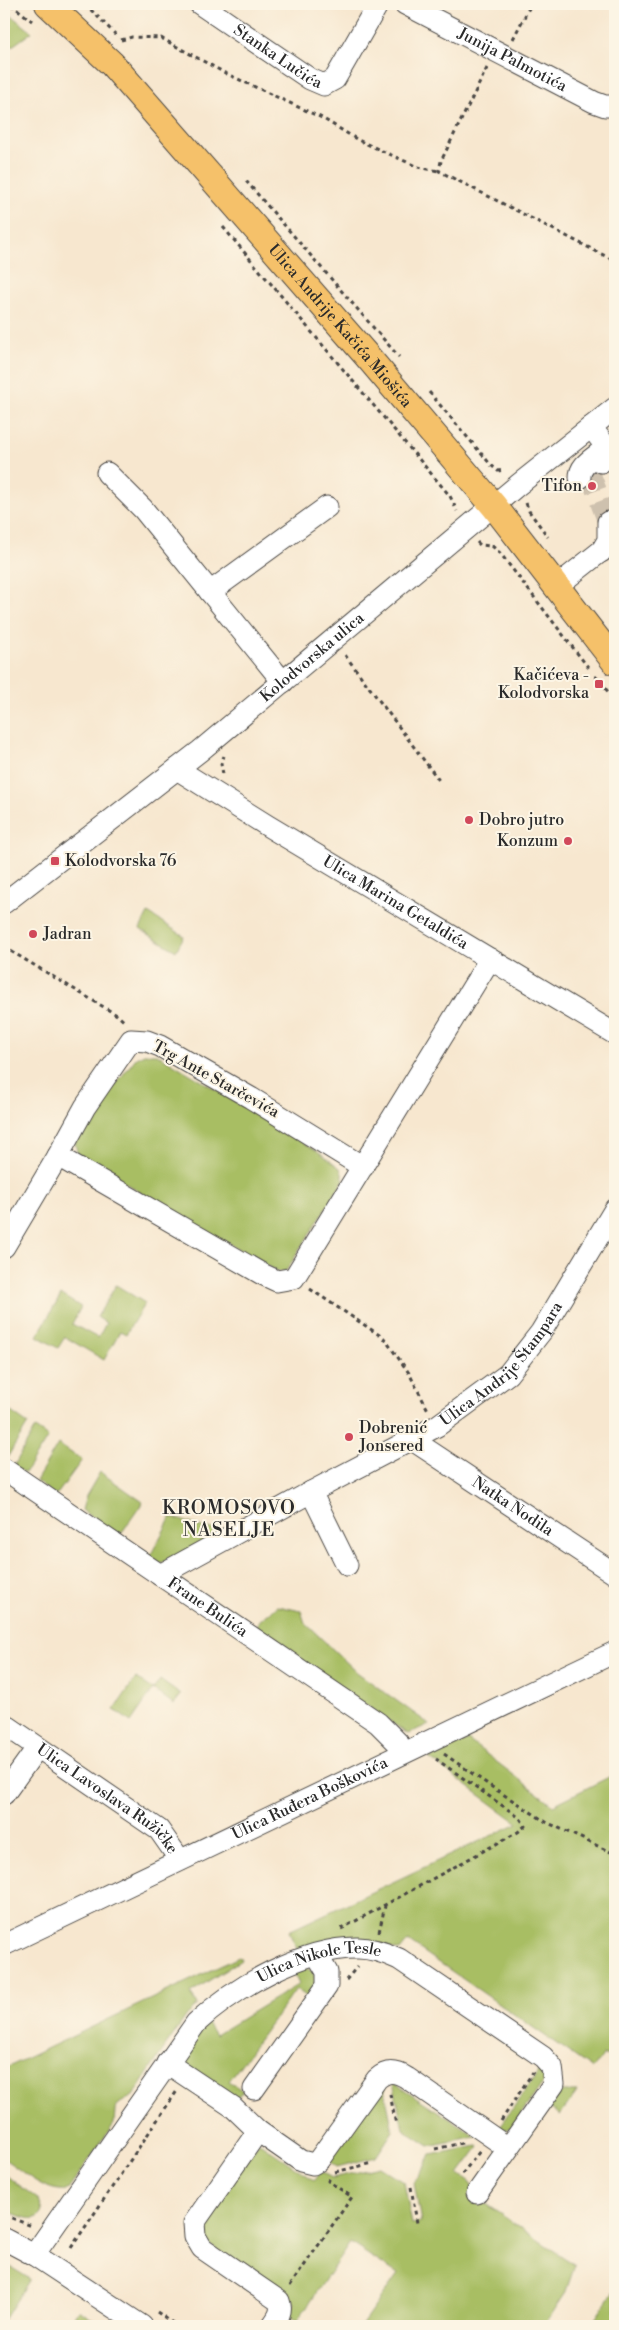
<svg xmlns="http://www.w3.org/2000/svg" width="619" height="2330" font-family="'Libre Bodoni',serif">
<rect width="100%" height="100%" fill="#fcf5e5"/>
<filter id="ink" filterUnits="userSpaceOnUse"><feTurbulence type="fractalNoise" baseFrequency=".02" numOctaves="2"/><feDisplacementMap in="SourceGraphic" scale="10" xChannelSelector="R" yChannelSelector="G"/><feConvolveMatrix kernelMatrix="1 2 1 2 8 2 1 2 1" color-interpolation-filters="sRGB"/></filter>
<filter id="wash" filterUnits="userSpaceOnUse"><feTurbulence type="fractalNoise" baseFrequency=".0096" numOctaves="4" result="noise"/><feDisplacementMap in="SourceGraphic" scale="20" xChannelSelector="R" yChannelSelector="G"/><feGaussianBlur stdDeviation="1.12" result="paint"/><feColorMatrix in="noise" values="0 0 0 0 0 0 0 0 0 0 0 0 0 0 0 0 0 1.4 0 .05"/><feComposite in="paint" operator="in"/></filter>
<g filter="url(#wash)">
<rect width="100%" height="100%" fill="#f7e7cf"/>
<!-- green -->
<path fill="#a8be63" stroke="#6a7447" d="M4 10 32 32 4 52Z
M148 913 184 936 176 951 140 929Z
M144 1054H157L319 1152 340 1168 344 1180 286 1271 278 1272 78 1156 75 1143 81 1129 136 1058Z
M116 1285 145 1303 126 1334 120 1331 104 1360 65 1337 58 1348 37 1336 61 1295 81 1307 72 1324 98 1338 106 1323 97 1317Z
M4 1407 28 1424 5 1461 4 1460Z
M35 1428 48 1437 25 1473 14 1466Z
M58 1444 82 1460 58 1493 54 1495 36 1481Z
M100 1472 143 1502 118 1538 82 1510 86 1496Z
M171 1517 208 1529H220L219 1535 159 1564 149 1558Z
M278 1606 301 1611 305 1623 358 1673 429 1724 408 1734 266 1637 257 1626 259 1621Z
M136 1678 153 1690 160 1680 181 1695 174 1704 153 1690 131 1722 114 1710Z
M468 1740 553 1805 615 1774V2059L603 2055 593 2069 408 1941 400 1951C359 1940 339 1931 298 1951L289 1931 518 1823 429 1758Z
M239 1957 241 1960 190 1993 198 2005 187 2015 167 2044 133 2096 120 2103 115 2110 114 2124 68 2190C44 2193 23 2171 4 2159V2069Z
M305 1968 312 1971 318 1982 310 1999 296 1989 229 2081 243 2091 235 2102 179 2061 207 2023 215 2035 299 1984 294 1972Z
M540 2069 545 2080 511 2128 497 2131Z
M393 2082 476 2136 429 2146 403 2129Z
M383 2084 393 2131 376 2157 337 2167 329 2161Z
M561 2092H577L560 2115 548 2107Z
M258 2142 314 2180 321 2172 332 2178 380 2167 404 2182 412 2224 421 2222 414 2183 431 2155 477 2146 479 2147 459 2174 470 2182 481 2201 575 2265 565 2294 544 2326H361L398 2274 350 2243 297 2321 287 2315 295 2303 208 2244 202 2222Z
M4 2174 39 2200 43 2210C38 2227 15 2214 4 2209Z
M4 2263 30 2279 4 2320Z
M615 2290V2326H590Z
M78 2310 103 2326H68Z"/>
</g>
<g filter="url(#ink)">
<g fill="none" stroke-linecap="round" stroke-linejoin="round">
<!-- minor-tunnel -->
<path stroke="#cec1ae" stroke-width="21" stroke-dasharray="21 11" stroke-linecap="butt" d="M611 454 615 465
M589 471 608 522"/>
<!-- minor casing -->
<g stroke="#4a4744" stroke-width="23">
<g id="minor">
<path id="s1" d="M200 4 310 79 324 85 335 79 378 4"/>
<path id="s2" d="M405 4 594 102 605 106H615"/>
<path d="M591 427 605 445 601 456V462"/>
<path d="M107 473 143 509 283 682"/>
<path d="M580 478C579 465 594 458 603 450"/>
<path d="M601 552 608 540V522"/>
<path d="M557 586 615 540"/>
<path d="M210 592 327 507"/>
<path id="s3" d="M177 769 268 826 615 1034"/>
<path id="s4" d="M4 903 200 751 518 485 615 408"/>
<path d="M363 1167 251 1098 160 1046 147 1041 131 1040 85 1107 58 1156 262 1274 277 1281 294 1278 490 959"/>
<path d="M4 1247 58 1156"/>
<path id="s5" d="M411 1439 615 1574"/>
<path id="s6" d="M4 1469 378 1723 398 1743 403 1753"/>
<path d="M311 1492 347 1565"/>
<path id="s7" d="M160 1575 311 1492 437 1426 508 1374 541 1332 615 1209"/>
<path id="s8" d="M4 1724 159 1830 180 1860"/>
<path d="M4 1794 37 1748"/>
<path id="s9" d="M4 1945 615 1652"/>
<path d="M167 2063 233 2107 258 2131 301 2161 313 2164 318 2161 377 2079C387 2070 396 2071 407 2078L508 2148"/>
<path d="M254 2089 327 1986V1972L317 1955"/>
<path d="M258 2131 194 2223 195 2236 202 2248 279 2301C283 2311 278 2318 272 2326"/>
<path d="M4 2239 34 2255 142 2326"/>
<path id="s10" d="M34 2255 196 2023C235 1987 304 1947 358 1948 373 1948 386 1953 399 1959L543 2057 552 2067 554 2084 477 2193"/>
</g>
</g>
<!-- major casing -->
<g stroke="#4a4744" stroke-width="28">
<g id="major">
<path id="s11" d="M48 4 112 64 367 356 494 506 615 662"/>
</g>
</g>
<!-- path -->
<path stroke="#4a4744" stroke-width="3" stroke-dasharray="4 4" stroke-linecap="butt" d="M11 4 32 21
M85 4 119 38
M513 39 531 4
M121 40 132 37 161 38 225 73 322 118 358 140 418 167 439 171
M487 68 441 161 439 171 615 261
M246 181 399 357
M223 227 450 496 457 511
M429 392 491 465 498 471 504 470
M526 503 529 511 548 537
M477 542 480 545 492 546 500 553 591 671
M345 655 441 783
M595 676 615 700
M223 774 221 764 224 756
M4 947 117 1015 126 1023
M310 1289 384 1338 409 1373 428 1410
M444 1754 492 1787 546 1822 615 1854
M341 1929 518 1832 525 1826 520 1818 436 1759
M379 1932 385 1906
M346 1980 357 1967
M390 2094 396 2125
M501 2121 533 2072
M435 2149 466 2142
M335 2172 373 2163
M462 2174 480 2151
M411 2187 417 2223
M4 2215 32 2226
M71 2248 177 2091
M290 2286 352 2197 328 2181 331 2177
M157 2312 177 2326"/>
<!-- minor -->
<use href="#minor" stroke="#fff" stroke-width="21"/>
<!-- major -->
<use href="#major" stroke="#f5c16b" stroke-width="26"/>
</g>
</g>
<!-- markers -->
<g fill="#d1495b" stroke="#fcf5e5" stroke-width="2">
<circle cx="592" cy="486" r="5"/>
<rect x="594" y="679" width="10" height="10" rx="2.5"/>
<circle cx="469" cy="820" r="5"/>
<circle cx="568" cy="841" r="5"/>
<rect x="50" y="856" width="10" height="10" rx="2.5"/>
<circle cx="33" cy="934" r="5"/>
<circle cx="349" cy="1437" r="5"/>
</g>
<g text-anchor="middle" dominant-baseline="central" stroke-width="4" stroke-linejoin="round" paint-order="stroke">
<!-- street labels -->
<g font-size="16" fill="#2b2b2b" stroke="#fcf5e5">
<text stroke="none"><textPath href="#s1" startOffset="94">Stanka Lučića</textPath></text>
<text stroke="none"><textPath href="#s2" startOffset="121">Junija Palmotića</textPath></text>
<text stroke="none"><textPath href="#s11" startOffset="435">Ulica Andrije Kačića Miošića</textPath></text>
<text stroke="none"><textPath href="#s4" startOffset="394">Kolodvorska ulica</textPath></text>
<text stroke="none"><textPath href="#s3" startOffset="256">Ulica Marina Getaldića</textPath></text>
<text transform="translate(216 1079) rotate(29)">Trg Ante Starčevića</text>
<text stroke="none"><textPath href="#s7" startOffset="405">Ulica Andrije Štampara</textPath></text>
<text stroke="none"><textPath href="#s5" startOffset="122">Natka Nodila</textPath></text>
<text stroke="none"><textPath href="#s6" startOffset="246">Frane Bulića</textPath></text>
<text stroke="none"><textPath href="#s9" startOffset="339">Ulica Ruđera Boškovića</textPath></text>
<text stroke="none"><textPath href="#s8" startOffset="128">Ulica Lavoslava Ružičke</textPath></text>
<text stroke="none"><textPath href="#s10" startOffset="424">Ulica Nikole Tesle</textPath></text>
</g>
<!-- poi labels -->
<g font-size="16" fill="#2b2b2b" stroke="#fcf5e5" text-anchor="start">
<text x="582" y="486" text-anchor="end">Tifon</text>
<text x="589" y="675" text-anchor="end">Kačićeva -<tspan x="589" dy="18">Kolodvorska</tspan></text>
<text x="479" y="820">Dobro jutro</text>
<text x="558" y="841" text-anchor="end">Konzum</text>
<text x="65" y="861">Kolodvorska 76</text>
<text x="43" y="934">Jadran</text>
<text x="359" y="1428">Dobrenić<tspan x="359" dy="18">Jonsered</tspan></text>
</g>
<!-- quarter labels -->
<g font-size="19" letter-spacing="1" fill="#2b2b2b" stroke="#fcf5e5">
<text x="229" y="1508">KROMOSOVO<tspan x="229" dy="22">NASELJE</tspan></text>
</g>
</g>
<!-- margin -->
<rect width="619" height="2330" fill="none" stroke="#fcf5e5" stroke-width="20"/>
</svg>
